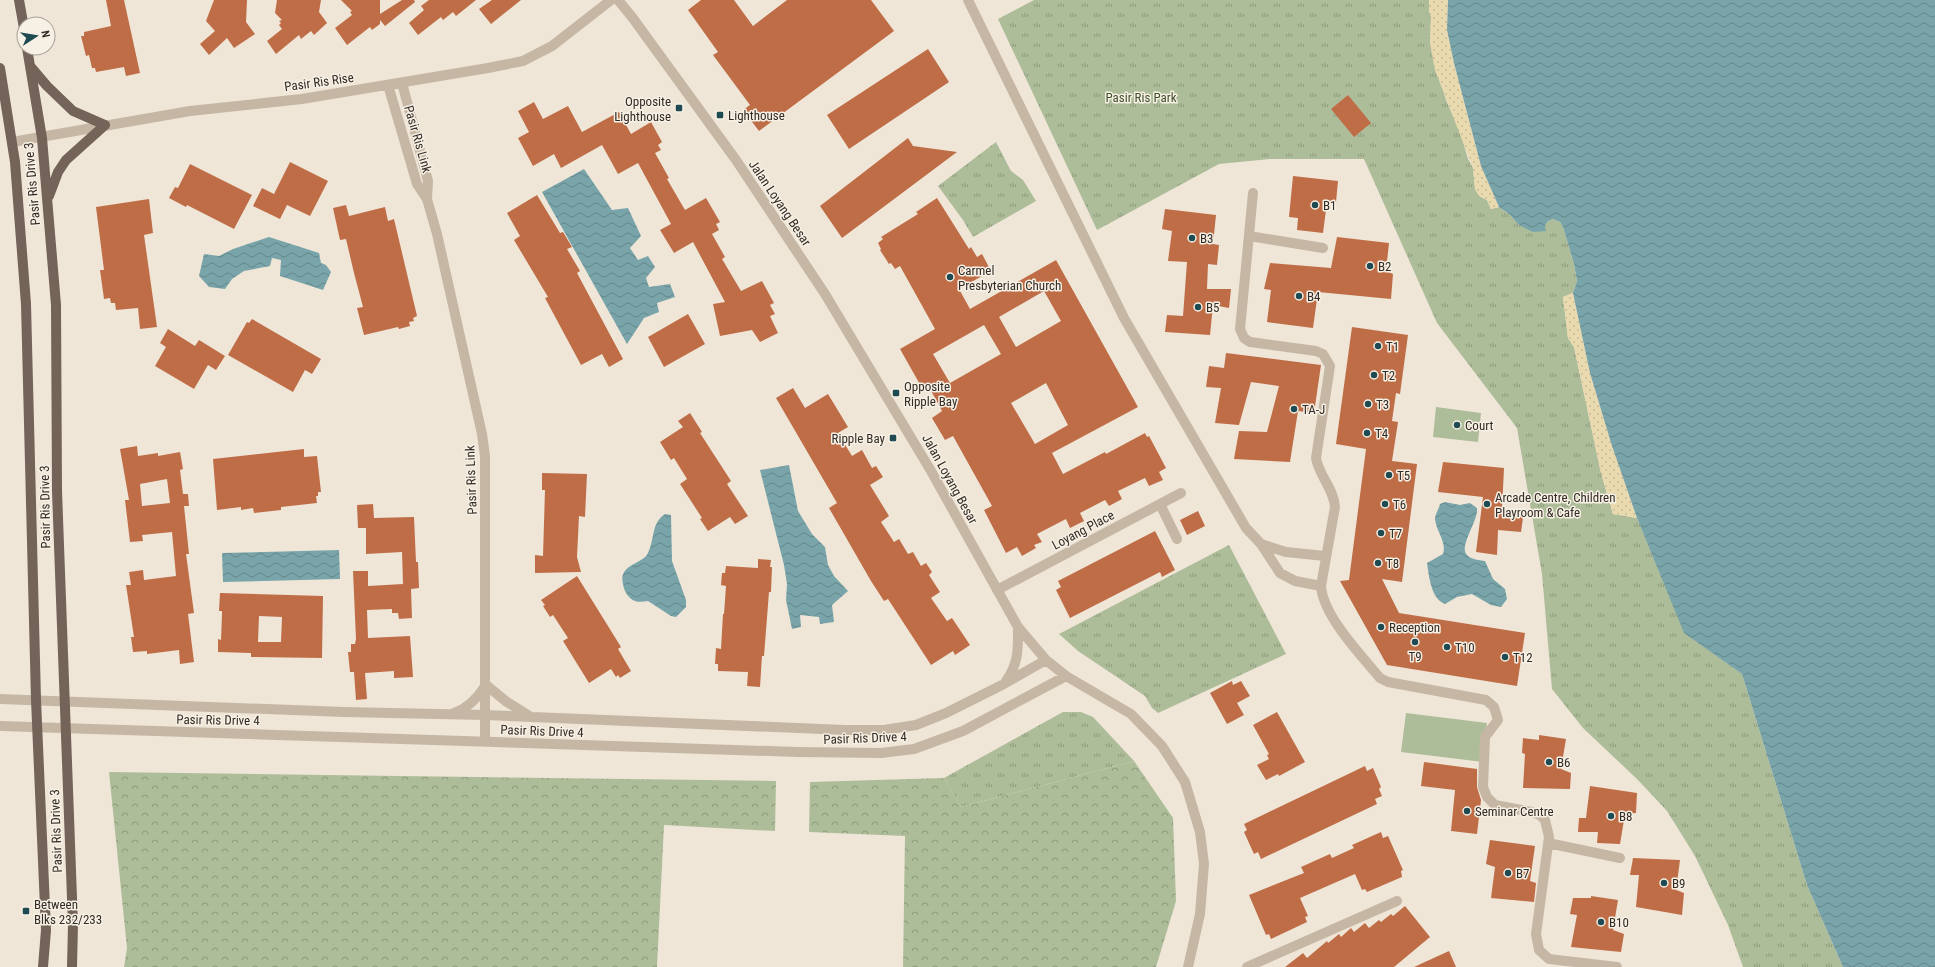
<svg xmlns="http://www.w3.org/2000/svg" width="1935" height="967" font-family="'Roboto Condensed',sans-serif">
<defs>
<pattern id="grass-tufts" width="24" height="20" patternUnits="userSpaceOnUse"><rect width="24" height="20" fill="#aebd99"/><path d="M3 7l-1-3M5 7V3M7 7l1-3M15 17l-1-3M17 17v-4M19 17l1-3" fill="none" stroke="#8e9a7d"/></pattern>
<pattern id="forest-crowns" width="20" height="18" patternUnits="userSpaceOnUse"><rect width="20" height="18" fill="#aebd99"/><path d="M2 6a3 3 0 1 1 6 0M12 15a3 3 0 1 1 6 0" fill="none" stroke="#8e9a7d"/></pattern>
<pattern id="sand-dots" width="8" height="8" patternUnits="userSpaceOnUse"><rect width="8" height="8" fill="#eadab0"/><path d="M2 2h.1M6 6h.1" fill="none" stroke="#c9bb97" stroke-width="1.8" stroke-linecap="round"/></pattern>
<pattern id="water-waves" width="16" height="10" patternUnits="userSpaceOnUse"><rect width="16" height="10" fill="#79a5aa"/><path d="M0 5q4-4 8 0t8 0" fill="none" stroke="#64878a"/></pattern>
</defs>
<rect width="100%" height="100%" fill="#efe6d8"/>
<!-- grass -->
<path fill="url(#grass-tufts)" d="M1034 0H1429V11L1431 17 1430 43 1446 100 1460 131 1468 159 1473 168 1475 189 1479 196 1487 200 1491 209 1499 207 1509 214 1519 225 1545 231V226L1548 221 1553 219 1560 222 1563 227 1574 264 1577 281 1573 293 1563 297 1568 338 1574 347 1601 473 1613 514 1637 518 1685 633 1742 674 1807 885 1843 967H1743L1728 925 1695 856 1667 811 1637 779 1583 728 1552 689 1542 574 1517 428 1437 323 1364 159H1270L1219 164 1097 230 998 19Z
M996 142 1011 171 1023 180 1036 201 973 237 963 220 938 186Z
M1229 545 1286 654 1158 713 1152 708 1145 696 1078 651 1059 634Z
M1063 712H1081L1093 717 1134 761 961 807 944 778Z"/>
<!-- forest -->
<path fill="url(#forest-crowns)" d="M1134 761 1173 818 1176 901 1156 967H903L905 836 809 832 810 782 944 778 961 807Z
M109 772 776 781 775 831 664 825 657 967H124L127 948Z"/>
<!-- sand -->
<path fill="url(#sand-dots)" d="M1429 0H1448L1447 30 1454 63 1481 166 1499 207 1491 209 1487 200 1479 196 1475 189 1473 168 1435 70 1430 43 1431 17 1429 11Z
M1573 293 1590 373 1612 446 1637 518 1613 514 1601 473 1574 347 1568 338 1563 297Z"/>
<!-- pitch -->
<path fill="#aebd99" d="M1436 407 1481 413 1478 442 1433 437Z
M1406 713 1487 723 1483 762 1401 752Z"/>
<!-- water -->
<path fill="url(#water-waves)" d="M1448 0H1935V967H1843L1807 885 1742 674 1684 633 1637 518 1612 446 1590 373 1573 293 1577 281 1574 264 1563 227 1560 222 1553 219 1548 221 1545 226 1546 231 1533 232 1519 225 1509 214 1499 207 1481 166 1454 63 1447 30Z
M584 169 612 210 628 208 641 236 630 248 638 260 648 256 655 267 646 278 649 287 670 284 675 297 657 303 659 312 644 318 627 344 542 192Z
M269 237 319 253 321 263 326 265 331 272 323 290 280 276 281 260 272 258 270 266 244 271 232 279 225 289 209 287 199 276 204 254 219 256 233 249Z
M789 465 798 511 812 534 825 547 828 565 834 576 848 591 832 605 834 622 820 624 819 617 800 615 801 627 792 629 786 600 787 584 784 565 760 470Z
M1445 502 1460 505 1470 503 1477 508C1479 520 1458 547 1467 555 1472 560 1479 560 1485 561L1493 579 1505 589 1507 599 1501 607 1491 605 1472 594 1457 597 1445 604C1431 599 1429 576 1427 563L1443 554C1447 542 1436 531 1435 519 1435 514 1439 509 1440 504Z
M665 514 671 515 672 561 686 600V607L676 617 671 616 648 601C642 602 635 603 630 598 626 594 624 590 623 584 618 564 642 565 648 553 655 539 651 523 665 514Z
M339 550 340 579 223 582 222 553Z"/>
<!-- building -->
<path fill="#bf6d46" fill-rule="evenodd" d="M106 0H124L140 73 126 76 124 67 96 72 95 68H92L89 55 86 56 81 36H84V32L111 26Z
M214 0H247L246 22 255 34 234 48 227 38 209 55 200 44 215 31 206 21Z
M277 0H321L319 12 327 23 314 35 311 31 301 39 299 35 276 54 267 41 282 29 279 25 281 23 279 21 282 20 275 13Z
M341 0H380V14L402 0H414L415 2 385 26 380 20V24L372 30 370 27 347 45 335 28 352 15 350 12 352 11Z
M429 0H476L456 16 453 12 443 20 441 17 418 35 409 23 424 10 421 6Z
M492 0H521L491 24 479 9Z
M701 0H734L753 26 787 0H871L894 31 759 131 743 110 750 105 713 55 718 52 688 10Z
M928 49 949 82 849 149 827 115Z
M1348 95 1371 123 1354 137 1331 109Z
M534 102 543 119 568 106 582 132 619 112 631 134 651 122 662 142 658 145 661 150 655 153 669 178 667 179 685 210 706 198 720 222 716 224 719 230 712 234 725 257 722 259 741 291 762 281 774 303 770 305 775 314 770 316 778 333 760 342 752 330 720 336 713 304 725 302 693 242 674 253 660 230 671 224 638 163 618 174 602 145 561 168 554 154 533 166 518 138 529 132 518 111Z
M908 138 913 146 957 152 842 238 820 206Z
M290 162 328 181 310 216 287 205 280 219 253 206 262 188 274 194Z
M190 164 252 195 234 229 187 205 186 207 169 198 175 187 178 188Z
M1293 176 1338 181 1336 202H1327L1323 233 1297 230 1298 218 1289 217Z
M537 195 560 233 563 232 572 247 567 249 580 271 577 273 623 359 609 367 602 354 581 365 545 298 548 297 514 240 520 236 507 213Z
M937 198 969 249 971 247 977 257 982 254 991 271 959 289 970 309 1056 260 1138 407 1052 453 1063 474 1105 452 1106 454 1145 433 1147 437 1149 436 1166 468 1159 472 1163 480 1149 486 1145 478 1118 491 1122 499 1109 506 1105 500 1080 513 1084 521 1070 528 1066 519 1037 534 1042 542 1034 545 1036 548 1022 556 1017 547 1006 553 984 510 992 506 953 436 945 440 932 418 942 411 928 385 922 388 900 349 935 329 900 266 895 269 891 263 889 264 880 250 881 249 878 243 883 239 881 237 918 214 916 212ZM1044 291 1061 321 1016 347 999 317ZM984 325 1001 354 950 383 933 354ZM1046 383 1068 425 1035 444 1011 403Z
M149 199 153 233 144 235 157 327 140 329 138 308 116 310 115 303H111L110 298 104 299 100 270H104L96 207Z
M346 205 349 216 385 207 388 221 394 219 417 316 413 318 414 321 409 322 410 326 399 329 398 327 364 335 357 308 363 307 354 273 346 239 340 240 333 208Z
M1165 209 1216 215 1213 244 1219 245 1217 265 1208 264 1207 289H1231L1229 308 1213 305 1210 335 1165 332 1167 315 1183 316 1187 262 1168 261 1172 231 1162 229Z
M1337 237 1389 243 1386 271 1393 274 1391 299 1318 292 1313 328 1267 322 1271 290 1264 289 1270 263 1331 268Z
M688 314 705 344 664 367 648 337Z
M252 319 321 359 312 374 305 370 293 392 228 355 247 322 249 323Z
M1352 327 1408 335 1400 394 1396 393 1392 421 1398 422 1392 461 1417 464 1402 582 1382 579 1399 613 1525 633 1517 686 1387 665 1340 581 1349 580 1366 449 1336 444Z
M168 329 195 346 199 340 225 356 216 370 208 365 194 389 155 366 166 347 160 343Z
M1226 353 1321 365 1314 413 1298 411 1290 462 1234 459 1239 431 1267 432 1279 386 1251 382 1239 425 1215 423 1221 388 1206 387 1209 366 1224 368Z
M793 388 805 408 828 394 848 427 838 433 852 456 862 450 872 468 876 466 883 477 870 485 889 516 881 522 894 542 899 539 908 554 913 552 921 566 926 563 932 572 929 575 940 592 931 598 947 621 952 618 970 645 955 655 953 651 931 665 888 599 884 601 871 581 829 508 837 503 776 398Z
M690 413 702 432 700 433 731 481 727 484 748 516 735 524 730 517 708 531 700 519 702 518 680 484 687 479 674 458 671 460 660 442 683 427 678 421Z
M137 446 138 456 158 453V456L180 452 183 469 180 470 183 494H188L189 506H184L189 554H186L194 613 188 614 194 662 180 664 179 650 147 654V651L133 652 131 637H134L126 585H131L129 572 143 570 144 580 176 576 172 532 142 535 143 541 130 542 125 500H129L120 449ZM167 479 170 503 142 506 140 484Z
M304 449V457L317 456 321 492H318V496H316L317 503 281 507V510L254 513 253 508 241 510V507L217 510 213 459Z
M1443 462 1504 468 1502 510 1524 511 1521 532 1498 530 1497 555 1476 552 1483 497 1438 492Z
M542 473 587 474 585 517 579 516 577 557 581 572 535 573V555L543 556 545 490H542Z
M373 504 374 518 414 517 416 562H418L419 588 411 589 412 618 399 619 398 613H392V609L367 610 368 638 410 636 413 677 394 678V671L365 673 367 699 356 700 354 672H350L348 652H351V644H355L356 639 353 571H368V586L403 584 402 552 366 554V528H358L357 505Z
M1198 511 1205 526 1187 535 1180 520Z
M1155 531 1175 570 1162 577 1160 572 1070 618 1056 590 1061 587 1058 581Z
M758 559 771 560 770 567H772L771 592H769L764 656H762L760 687 747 686 748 672 718 671V664H715L716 648 721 649 723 614H724L726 586 721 585 722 573H725L726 566 758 568Z
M577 576 621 647 618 649 631 671 620 678 618 675 616 677 611 669 589 683 563 641 568 638 553 615 550 617 543 606 545 605 541 600Z
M220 593 323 596 322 658 251 657V653L218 652V639L221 640 222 614V611H219ZM259 616 282 617 281 642H258Z
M1232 681 1233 685 1241 681 1250 696 1237 703 1244 715 1227 724 1210 693Z
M1277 712 1305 762 1279 776 1278 774 1266 780 1257 765 1269 759 1267 755 1269 754 1253 725Z
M1539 735 1566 739 1561 769 1571 773 1570 789 1523 788 1525 754 1522 753 1523 738 1539 740Z
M1424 762 1477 769V787L1481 800 1477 834 1451 831 1455 790 1421 786Z
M1365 766 1367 771 1373 768 1381 787 1379 789 1382 796 1375 799 1377 804 1261 859 1258 852 1254 854 1244 832 1247 830 1244 824Z
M1590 786 1637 793 1636 813 1625 814 1620 844 1597 843 1598 832H1578L1579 818H1586Z
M1381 832 1383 838 1388 836 1403 870 1401 871 1402 877 1367 892 1365 889 1362 890 1355 874 1300 898 1308 916 1305 917 1307 922 1271 939 1269 934 1266 935 1249 895 1304 873 1301 867 1330 854 1332 858 1354 848 1352 845Z
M1490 840 1535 846 1530 881 1536 883 1534 902 1491 898 1495 867 1486 864Z
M1633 858 1680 860 1676 890 1684 893 1682 915 1636 907 1639 875H1630Z
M1591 896 1618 900 1613 930 1624 934 1621 952 1571 947 1577 915 1570 914 1573 898H1591Z
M1405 906 1430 937 1394 967H1285L1303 953 1307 958 1327 941 1328 943 1339 934 1341 937 1351 928 1354 932 1365 923 1369 928 1379 920 1381 922 1391 914 1393 916Z
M1449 951 1456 967H1414Z"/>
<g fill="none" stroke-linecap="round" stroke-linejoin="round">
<!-- minor -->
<path stroke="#c6b7a5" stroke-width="10" d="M618 0 632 17 736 160 825 294 931 471 1018 627 1046 660 1066 676 1131 714 1162 746 1185 782 1200 832 1204 864 1200 914 1188 967
M968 0 1124 318 1246 528 1261 544 1280 573 1295 581 1321 586
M402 83 428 181 427 199
M388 85 417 184 427 199 437 234 482 434 485 456V742
M12 142 190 111 302 99 488 68 523 61 552 46 611 0
M1253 193 1240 329 1244 338 1250 342 1316 351 1323 354 1330 366 1316 458C1319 476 1334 489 1335 507L1321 586C1323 616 1361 655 1380 678L1388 682 1486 700 1494 707 1498 720 1485 737 1483 787 1487 797 1495 805 1532 812 1540 815 1545 820 1549 837 1536 934 1539 950 1549 959 1617 967
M1249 236 1323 248
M1160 504 1177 539
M1261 544 1286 552 1325 556
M997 590 1181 493
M1006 681C1019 663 1018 648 1018 627
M486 685 507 702 531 717
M0 699 344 712 485 715 845 730H884L916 725 946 713 1002 685 1046 660
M454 713C468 708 477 699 485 686
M0 726 798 752 881 753 914 749 963 731 1066 676
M1548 843 1620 858
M1247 967 1397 901"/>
<!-- major -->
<path stroke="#746358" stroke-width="10" d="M19 0 24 28
M27 48 42 138 56 305 57 491 73 925 72 967
M30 66 47 86 73 111 105 125 66 160 58 172 49 196
M0 68 15 162 26 304 36 700 46 930 43 967"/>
</g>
<!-- markers -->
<g fill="#1e4a51" stroke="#f7f0e4" stroke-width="1.5">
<rect x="675" y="104" width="8" height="8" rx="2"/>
<rect x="716" y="111" width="8" height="8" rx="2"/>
<circle cx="1315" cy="205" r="4"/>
<circle cx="1192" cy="238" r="4"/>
<circle cx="1370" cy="266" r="4"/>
<circle cx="950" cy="277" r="4"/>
<circle cx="1299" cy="296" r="4"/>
<circle cx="1198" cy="307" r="4"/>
<circle cx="1378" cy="346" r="4"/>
<circle cx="1374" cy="375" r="4"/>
<rect x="892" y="389" width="8" height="8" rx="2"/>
<circle cx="1368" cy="404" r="4"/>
<circle cx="1294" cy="409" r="4"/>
<circle cx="1457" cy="425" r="4"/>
<circle cx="1367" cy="433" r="4"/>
<rect x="889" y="434" width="8" height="8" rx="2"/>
<circle cx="1389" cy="475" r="4"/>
<circle cx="1385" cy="504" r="4"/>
<circle cx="1487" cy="504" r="4"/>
<circle cx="1381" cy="533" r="4"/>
<circle cx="1378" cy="563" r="4"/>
<circle cx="1381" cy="627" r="4"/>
<circle cx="1415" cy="642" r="4"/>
<circle cx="1447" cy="647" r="4"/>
<circle cx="1505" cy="657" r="4"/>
<circle cx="1549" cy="762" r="4"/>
<circle cx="1467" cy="811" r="4"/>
<circle cx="1611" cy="816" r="4"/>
<circle cx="1508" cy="873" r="4"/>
<circle cx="1664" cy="883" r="4"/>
<rect x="22" y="907" width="8" height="8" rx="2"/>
<circle cx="1601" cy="922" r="4"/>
</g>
<g text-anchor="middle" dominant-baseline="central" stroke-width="3" stroke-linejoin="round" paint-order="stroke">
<!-- street labels -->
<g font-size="13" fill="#322b26" stroke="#f7f0e4">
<text transform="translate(319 82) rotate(-8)">Pasir Ris Rise</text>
<text transform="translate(418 139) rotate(74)">Pasir Ris Link</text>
<text transform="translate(32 184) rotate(-95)">Pasir Ris Drive 3</text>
<text transform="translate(780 203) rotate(56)">Jalan Loyang Besar</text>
<text transform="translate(950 479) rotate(61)">Jalan Loyang Besar</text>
<text transform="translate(471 480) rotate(-92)">Pasir Ris Link</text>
<text transform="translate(45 507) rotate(-91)">Pasir Ris Drive 3</text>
<text transform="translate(1083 530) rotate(-28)">Loyang Place</text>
<text transform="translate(218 720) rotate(1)">Pasir Ris Drive 4</text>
<text transform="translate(542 731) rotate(2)">Pasir Ris Drive 4</text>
<text transform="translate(865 738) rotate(-2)">Pasir Ris Drive 4</text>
<text transform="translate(56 831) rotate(-92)">Pasir Ris Drive 3</text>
</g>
<!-- park labels -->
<g font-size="13" fill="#3f4f2b" stroke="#f7f0e4">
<text x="1141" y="97">Pasir Ris Park</text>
</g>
<!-- poi labels -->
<g font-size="13" fill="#322b26" stroke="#f7f0e4" text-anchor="start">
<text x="671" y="101" text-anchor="end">Opposite<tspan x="671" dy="15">Lighthouse</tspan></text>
<text x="728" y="115">Lighthouse</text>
<text x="1323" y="205">B1</text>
<text x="1200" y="238">B3</text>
<text x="1378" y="266">B2</text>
<text x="958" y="270">Carmel<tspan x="958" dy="15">Presbyterian Church</tspan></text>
<text x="1307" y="296">B4</text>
<text x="1206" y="307">B5</text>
<text x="1386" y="346">T1</text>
<text x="1382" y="375">T2</text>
<text x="904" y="386">Opposite<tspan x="904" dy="15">Ripple Bay</tspan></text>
<text x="1376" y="404">T3</text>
<text x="1302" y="409">TA-J</text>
<text x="1465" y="425">Court</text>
<text x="1375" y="433">T4</text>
<text x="885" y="438" text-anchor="end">Ripple Bay</text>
<text x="1397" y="475">T5</text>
<text x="1495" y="497">Arcade Centre, Children<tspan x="1495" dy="15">Playroom &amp; Cafe</tspan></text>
<text x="1393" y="504">T6</text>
<text x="1389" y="533">T7</text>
<text x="1386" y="563">T8</text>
<text x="1389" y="627">Reception</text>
<text x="1455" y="647">T10</text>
<text x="1415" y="656" text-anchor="middle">T9</text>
<text x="1513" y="657">T12</text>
<text x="1557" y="762">B6</text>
<text x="1475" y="811">Seminar Centre</text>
<text x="1619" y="816">B8</text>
<text x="1516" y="873">B7</text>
<text x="1672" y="883">B9</text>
<text x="34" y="904">Between<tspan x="34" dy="15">Blks 232/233</tspan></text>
<text x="1609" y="922">B10</text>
</g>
</g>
<!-- north arrow -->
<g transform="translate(36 36) rotate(78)"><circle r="19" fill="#f7f0e4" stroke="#a8a198"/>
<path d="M0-3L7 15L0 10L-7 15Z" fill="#1e4a51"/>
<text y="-6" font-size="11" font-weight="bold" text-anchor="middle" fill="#322b26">N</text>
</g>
</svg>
